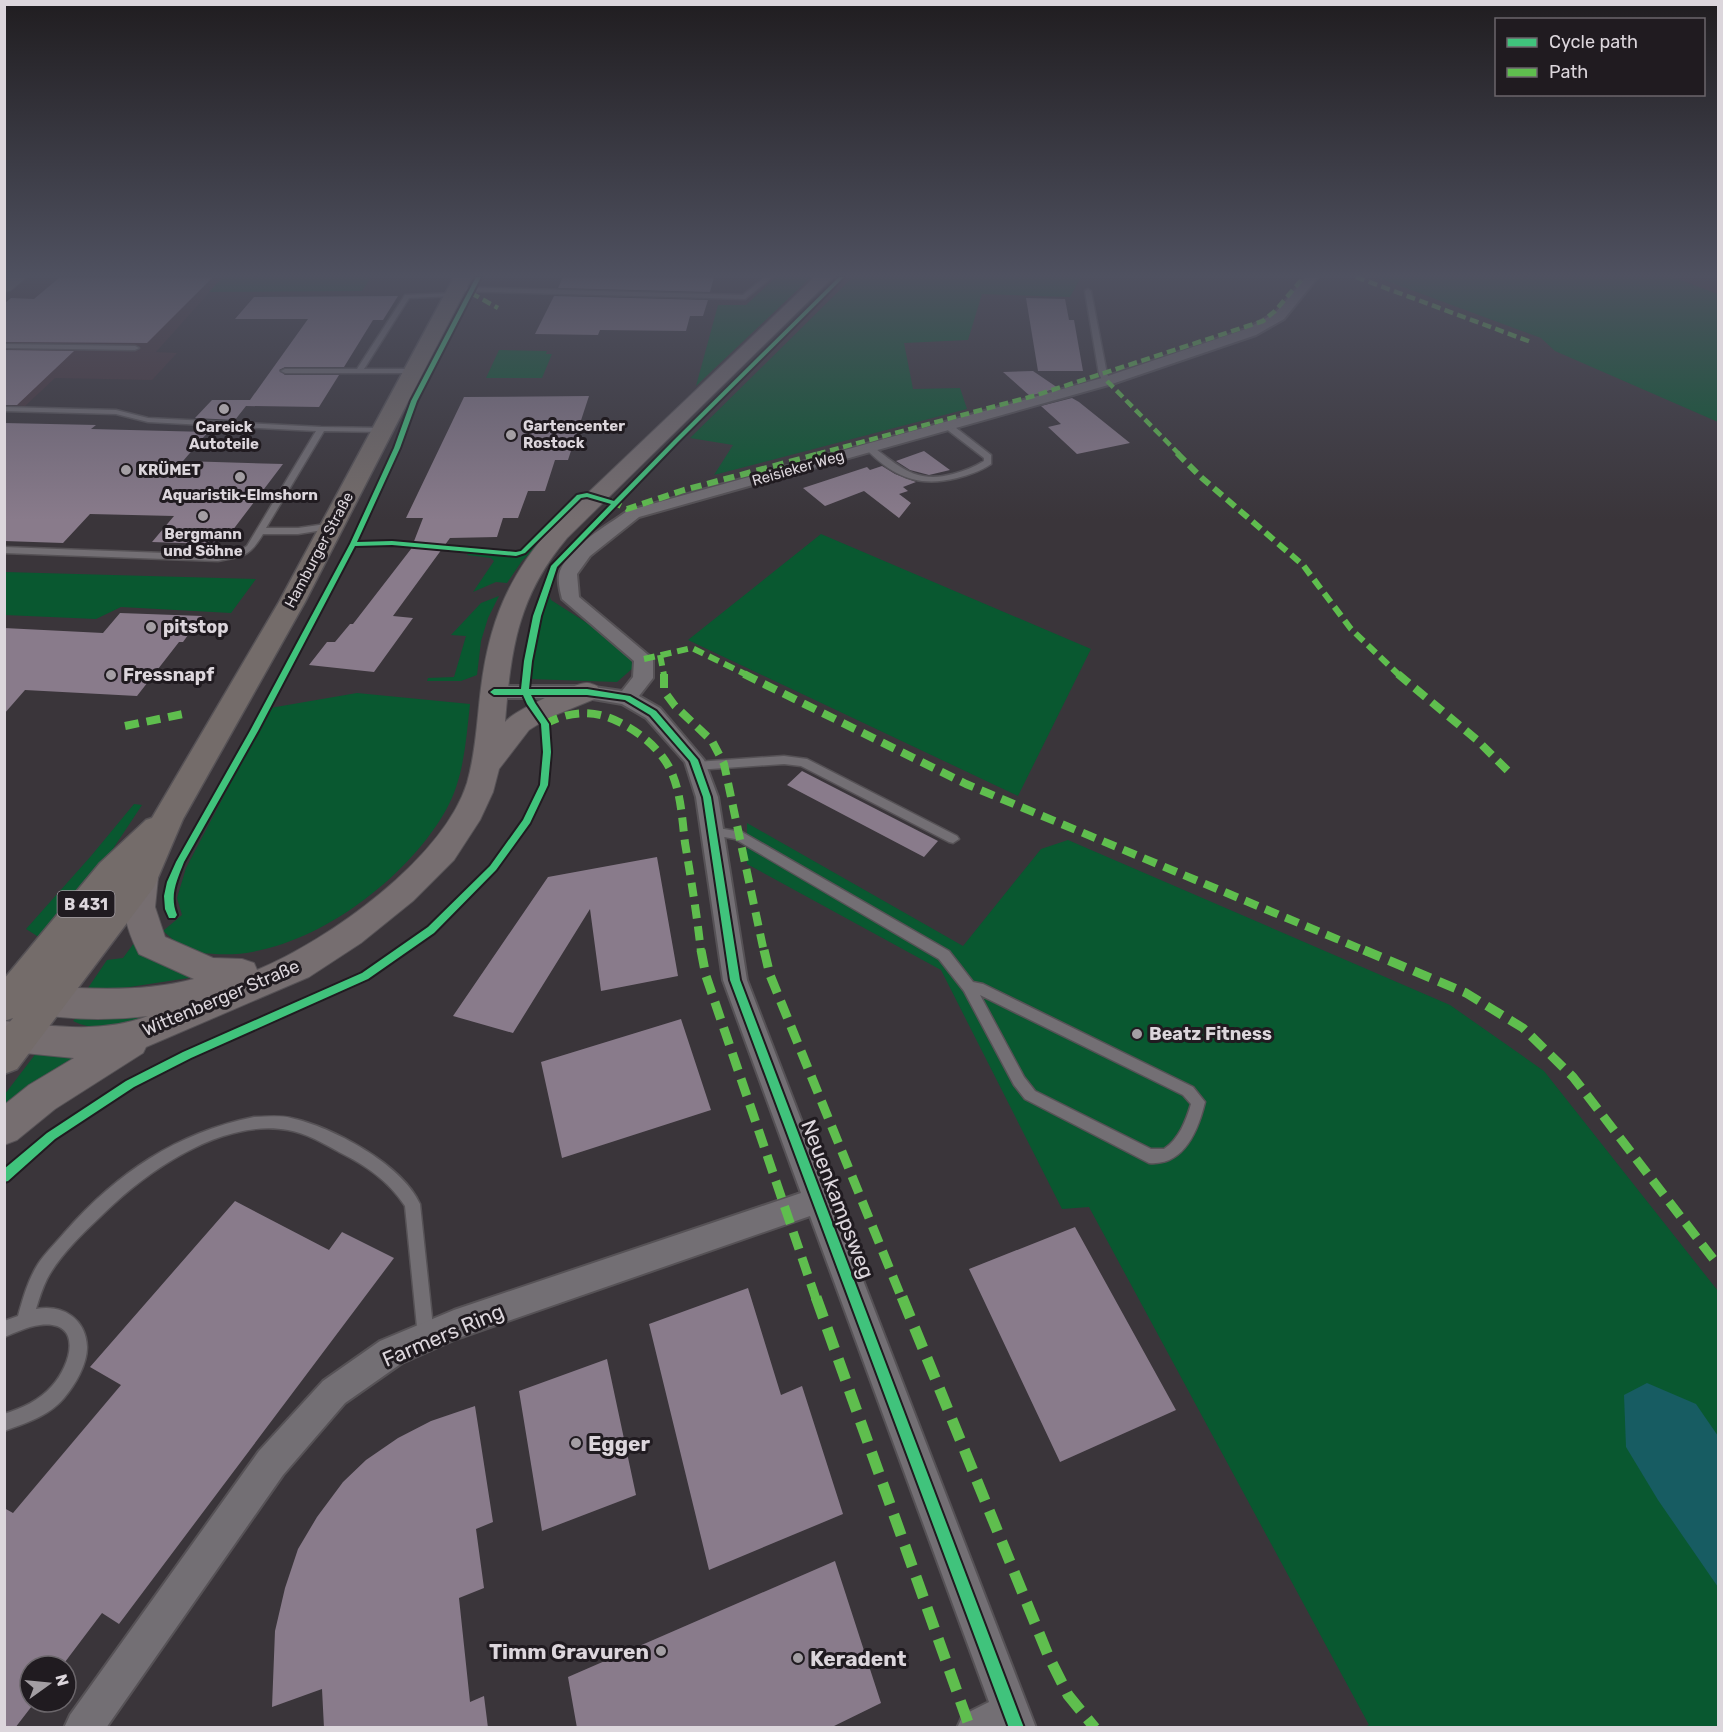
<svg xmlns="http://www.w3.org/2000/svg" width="1723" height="1732" font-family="Rubik,sans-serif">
<rect width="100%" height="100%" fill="#3a353a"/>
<!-- industrial -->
<path fill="#48373e" d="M26 277H223L156 352 177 353 152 380 55 378 25 406 5 405V293Z"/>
<!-- green -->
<path fill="#095830" d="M223 277H371L362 291 209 292Z
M776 277H811L696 386 718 305H746Z
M853 277H1081L1070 297 982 294 968 340 904 343 913 389 960 388 967 409 714 475 733 445 690 438Z
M1376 277H1672L1718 294V422L1555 351 1541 338Z
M499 350 547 351 546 354H552L542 378H486Z
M582 497 587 498 522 561 507 583 496 582 473 592 494 561 491 558 467 555 469 552 516 556 524 553Z
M821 534 1091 649 1018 796 688 640Z
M5 572 256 579 231 613 121 607 96 619 5 615Z
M548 592 551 600 623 646 630 654 633 668 617 682 530 679 536 628Z
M499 596 488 618 481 641 477 675 461 681H427L428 678 454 677 466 636 451 635 481 603Z
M357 693 470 704C466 740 464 778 446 810 405 883 301 960 215 954 207 953 195 954 188 951 179 946 171 937 163 931L182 915 177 898 186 868 270 708Z
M134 804 142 805 97 873 45 941 26 929 91 856Z
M747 823 963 946 1041 849 1068 840 1450 1005 1544 1071 1718 1291V1727H1364L1369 1725 1089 1207 1062 1209 941 970 747 864Z
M137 939 195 977 123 988H88L107 960 123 958Z
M154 1015C132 1027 96 1033 73 1021L76 1018Z
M40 1048 92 1056 5 1115V1094Z"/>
<!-- water -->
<path fill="#175c62" d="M1647 1383 1696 1404 1718 1436V1587L1658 1500 1626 1447 1624 1395Z"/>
<!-- building -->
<path fill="#897b8b" d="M60 277H213L147 343 4 342V304L11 298 34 299Z
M563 277H714L710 292 558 288Z
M398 296 383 320H373L344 367H285L279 370 285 375H339L319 407 246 406 235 420 195 418 212 400H250L308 319H235L254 297Z
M554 296 708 300 703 316H690L686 331 600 330 598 335 535 334Z
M1026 298 1065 299 1069 320H1074L1083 371H1038Z
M4 350 74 351 17 405H4Z
M1033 371 1058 388 1030 396 1003 372Z
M589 396 568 460H555L545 491H528L518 518H503L497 537 450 538 393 616 413 618 374 672 309 665 327 642H335L350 624H353L411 549 423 518H406L464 397Z
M1072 398 1079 402 1130 443 1077 454 1048 427 1061 424 1041 406Z
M4 423 96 425 91 429 208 432 183 461 283 464 226 539 211 544 152 542 174 516 90 514 63 543 4 541Z
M924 451 950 470 929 475 910 470 896 461Z
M882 466 895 474 916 482 903 487 908 491 899 494 911 503 899 518 864 491 825 506 803 488 867 467 870 470Z
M120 613 202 616 183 642H179L137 696 25 690 4 714V628L103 633Z
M802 771 938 841 924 857 787 785Z
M657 857 678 976 601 991 590 909 513 1033 453 1016 548 877Z
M681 1019 711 1110 562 1158 541 1062Z
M235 1201 329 1250 342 1232 394 1258 119 1624 102 1613 62 1666H30V1702H35L15 1728H4V1508L13 1513 121 1385 90 1367Z
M1075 1227 1176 1410 1060 1462 969 1269Z
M748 1288 781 1395 802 1386 843 1514 709 1570 649 1324Z
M607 1359 636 1495 542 1531 519 1391Z
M475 1406 493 1522 476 1529 484 1588 459 1598 470 1702 484 1696 488 1728H324L322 1689 272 1707 275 1631 285 1588 298 1549 317 1517 343 1482 366 1460 398 1438 431 1421Z
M835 1561 881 1703 830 1728H577L568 1677Z"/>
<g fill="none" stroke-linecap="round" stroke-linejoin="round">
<!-- lane casing -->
<g stroke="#565256" stroke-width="3">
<path id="lane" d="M765 277H772L745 299 457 291 454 289 457 287 743 295Z
M1088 289 1091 291 1107 374 1111 381 1107 383H1104L1099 374 1085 291Z
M456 293V295L454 296 409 298 364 369H413L417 371 416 373H285L281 371 285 369H357L405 295Z
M4 344 135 346 139 348 135 350 4 348Z
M4 407 116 410 148 418 321 427 383 428 387 430 383 432 324 431 266 528H298L333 523 337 526 336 528 298 534H263C249 557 244 556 218 561L4 553V547L218 555 237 552 247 546 316 431 148 422 116 414 4 411Z
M945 424H951L991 455V464C981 471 969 475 957 478 918 488 892 476 865 448L872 446C900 467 916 484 953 474 964 471 974 467 984 461V458L945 428Z
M784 756 807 759 957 836 959 839 953 843 949 842 801 766 784 764 696 770 690 766 696 762Z
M712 827 742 832 949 951 973 982 983 984 1193 1087 1205 1102C1198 1131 1184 1166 1149 1163L1025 1099 1014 1085 964 991 939 959 735 839 708 834 706 831ZM980 995 1183 1095 1191 1104C1186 1121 1179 1139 1164 1149H1151L1035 1091 1024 1077Z
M254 1117C266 1117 280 1115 291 1118 332 1127 402 1164 420 1204L434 1337 432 1343 426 1345 420 1343 418 1337 405 1206C388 1180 365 1165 339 1152 323 1143 306 1133 288 1130 221 1118 145 1172 100 1217 81 1235 59 1256 47 1279 42 1289 39 1299 36 1309 63 1304 86 1319 87 1347 87 1365 75 1385 64 1398 49 1416 26 1423 4 1431V1414C22 1408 39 1401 52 1386 71 1365 84 1320 40 1325 28 1326 15 1333 4 1337V1321L18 1316C23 1298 28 1280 38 1264 45 1253 56 1243 65 1232 117 1173 176 1133 254 1117Z"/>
</g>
<!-- street casing -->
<g stroke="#565256" stroke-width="4">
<path id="street" d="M1306 277H1318L1284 319 1256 335 1112 384 639 517 590 556 577 574 579 597 653 659V678L639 696 660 708 704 760 718 797 747 980 1036 1728H957L963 1715 989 1702 810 1216 456 1339 402 1363 345 1403 283 1475 106 1728H64L70 1715 259 1451 323 1381 380 1341 454 1310 801 1193 723 980 696 797 685 762 646 718 622 704 587 698H494L487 696 484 692 487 688 494 686H587L622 691 633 677 634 661 562 599C560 590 557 580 560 571 571 544 606 527 627 511L1102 378 1246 329 1275 313Z"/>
</g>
<!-- secondary casing -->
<g stroke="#565256" stroke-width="2">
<path id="secondary" d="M7 277H27L10 291 4 292V279Z
M815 277H833L567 538C518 596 511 648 505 722 513 711 574 683 587 683 591 683 594 685 597 686L601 692 597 698 548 718 529 730 499 769 493 792 480 820 454 860 413 901 361 943 309 977 146 1047 143 1053 55 1109 17 1140 4 1145V1105L29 1085 74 1058 4 1051V1021C53 1026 101 1034 148 1016 106 1021 53 1021 12 1007L7 997 12 987C32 980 55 987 77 988 116 990 156 989 194 979L139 954C126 929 116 896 131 870L142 866 153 870 158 878 155 907 165 937 213 958 242 959 254 963 257 970C329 940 443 859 467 783 476 752 477 719 481 688 489 623 508 577 551 528Z"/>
</g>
<!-- primary casing -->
<g stroke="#565256" stroke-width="3">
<path id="primary" d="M454 277H472L305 602 183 819 154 887 17 1069 4 1074V1029L13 1018 4 1021V979L100 863 146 820 152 818 279 602Z"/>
</g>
<!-- lane -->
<use href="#lane" fill="#736f74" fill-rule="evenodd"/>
<!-- street -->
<use href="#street" fill="#736f74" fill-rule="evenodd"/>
<!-- secondary -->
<use href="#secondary" fill="#766e70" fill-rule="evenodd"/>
<!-- primary -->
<use href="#primary" fill="#746c6a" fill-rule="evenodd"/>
<!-- quiet-far4 -->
<path stroke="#5fbe4e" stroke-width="4.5" stroke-dasharray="9 4.5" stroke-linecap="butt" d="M1356 277 1531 342
M471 293 498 308
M1107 381 1179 454
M817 454 1037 395 1263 321 1275 311 1304 277"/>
<!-- quiet-far3 -->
<path stroke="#5fbe4e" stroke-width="6" stroke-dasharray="11 6" stroke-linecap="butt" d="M1177 453 1202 478 1303 565 1351 629 1399 675
M611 501 627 509 684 490 823 453
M660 655 664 675
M644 659 692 648 747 675"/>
<!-- quiet-far2 -->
<path stroke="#5fbe4e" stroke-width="8" stroke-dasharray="14 8" stroke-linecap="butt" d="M664 674V691L675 706 712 741 724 764 764 952
M744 674 966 784 1368 952
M1398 674 1477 740 1509 772
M545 724C569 711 594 709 619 722 639 732 658 747 669 767 681 790 682 818 685 843 691 879 697 915 701 952
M125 726 188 713"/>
<!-- quiet-far1 -->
<path stroke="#5fbe4e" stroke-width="9" stroke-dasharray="18 9" stroke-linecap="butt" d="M701 950 706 976 816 1299
M764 950 770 975 902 1299
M1364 950 1466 993 1523 1028 1573 1077 1718 1265"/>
<!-- quiet -->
<path stroke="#5fbe4e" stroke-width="11" stroke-dasharray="22 11" stroke-linecap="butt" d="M816 1297 970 1728
M902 1297 1048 1655 1068 1695 1095 1728"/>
<!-- cycleway casing -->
<g stroke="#201b20" stroke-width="4">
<path id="cycleway" d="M476 277H481L417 401 400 448 357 542 392 541 516 552 521 551 577 495 587 493 614 501 674 440 839 277H844L678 442 557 567 541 616 532 661 529 689H587L630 696 656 711 698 760 711 797 740 980 1024 1728H1009L730 980 703 797 690 761 650 715 625 700 587 695H531L535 703 549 724 551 752 548 785 530 823 496 870 434 933 368 979 191 1058 134 1087 55 1139 8 1181 4 1182V1169L47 1133 126 1081 183 1052 362 973 428 927 490 866 523 820 540 785 543 752 541 724 527 704 523 695H494L490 692 494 689H521L524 661 533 616 551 566 611 504 587 497 581 498 525 553 516 556 392 545 355 546 258 731 184 862C177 880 169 896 177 915L175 918H169L165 909 164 896 167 882 176 862 250 731 350 544 394 448 411 401Z"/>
</g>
<!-- cycleway -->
<use href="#cycleway" fill="#40c37c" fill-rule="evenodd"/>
</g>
<!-- sky -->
<linearGradient id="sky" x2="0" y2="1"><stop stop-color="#201d20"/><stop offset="0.53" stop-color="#4f5160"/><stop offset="1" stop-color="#4f5160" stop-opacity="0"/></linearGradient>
<rect width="1723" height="520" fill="url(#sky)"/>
<!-- markers -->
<g fill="#a39ea3" stroke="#201b20" stroke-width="2">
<circle cx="224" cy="409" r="6"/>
<circle cx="511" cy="435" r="6"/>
<circle cx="126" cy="470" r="6"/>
<circle cx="240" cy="477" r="6"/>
<circle cx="203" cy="516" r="6"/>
<circle cx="151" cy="627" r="6"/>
<circle cx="111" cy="675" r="6"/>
<circle cx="1137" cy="1034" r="6"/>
<circle cx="576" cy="1443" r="6"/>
<circle cx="661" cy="1651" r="6"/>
<circle cx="798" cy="1658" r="6"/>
</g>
<g text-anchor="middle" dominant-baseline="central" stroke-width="6" stroke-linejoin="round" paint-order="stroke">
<!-- far-poi labels -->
<g font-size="15" font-weight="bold" fill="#dcd6dc" stroke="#201b20">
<text x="523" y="426" text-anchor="start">Gartencenter<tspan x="523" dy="17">Rostock</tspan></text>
<text x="224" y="427">Careick<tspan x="224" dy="17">Autoteile</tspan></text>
<text x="138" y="470" text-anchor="start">KRÜMET</text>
<text x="240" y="495">Aquaristik-Elmshorn</text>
<text x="203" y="534">Bergmann<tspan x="203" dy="17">und Söhne</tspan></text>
</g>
<!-- far-street labels -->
<g font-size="15" fill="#dcd6dc" stroke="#201b20">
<text transform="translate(798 468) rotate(-16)">Reisieker Weg</text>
<text transform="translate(319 550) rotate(-62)">Hamburger Straße</text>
</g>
<!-- shield labels -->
<rect fill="#201b20" stroke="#a49ea4" stroke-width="1.5" x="57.5" y="891" width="57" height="26" rx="4.5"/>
<g font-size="16" font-weight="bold" fill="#dcd6dc">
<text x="86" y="904">B 431</text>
</g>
<!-- poi labels -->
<g font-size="18" font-weight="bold" fill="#dcd6dc" stroke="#201b20" text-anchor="start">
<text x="163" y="627">pitstop</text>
<text x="123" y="675">Fressnapf</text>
<text x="1149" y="1034">Beatz Fitness</text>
</g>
<!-- street labels -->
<g font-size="18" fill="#dcd6dc" stroke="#201b20">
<text transform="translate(221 998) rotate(-23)">Wittenberger Straße</text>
</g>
<!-- near-street labels -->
<g font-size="21" fill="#dcd6dc" stroke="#201b20">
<text transform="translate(838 1199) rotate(69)">Neuenkampsweg</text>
<text transform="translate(443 1335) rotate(-23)">Farmers Ring</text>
</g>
<!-- near-poi labels -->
<g font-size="21" font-weight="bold" fill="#dcd6dc" stroke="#201b20" text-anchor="start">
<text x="588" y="1443">Egger</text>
<text x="649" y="1651" text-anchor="end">Timm Gravuren</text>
<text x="810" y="1658">Keradent</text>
</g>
</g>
<!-- border -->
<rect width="1723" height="1732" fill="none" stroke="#dcd6dc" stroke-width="12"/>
<!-- legend -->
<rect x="1495" y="18" width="210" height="78" fill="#201b20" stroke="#6b666b" stroke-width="1.5"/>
<rect x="1507" y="38" width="30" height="9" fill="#40c37c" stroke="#6b666b" stroke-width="1.5"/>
<text x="1549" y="48" font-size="18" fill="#dcd6dc">Cycle path</text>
<rect x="1507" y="68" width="30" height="9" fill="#5fbe4e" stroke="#6b666b" stroke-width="1.5"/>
<text x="1549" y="78" font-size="18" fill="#dcd6dc">Path</text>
<!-- north arrow -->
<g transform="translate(48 1684) rotate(75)"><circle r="28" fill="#201b20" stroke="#6b666b" stroke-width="1.5"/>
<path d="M0-4.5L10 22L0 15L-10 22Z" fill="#a39ea3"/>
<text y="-9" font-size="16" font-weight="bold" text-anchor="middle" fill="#dcd6dc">N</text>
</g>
</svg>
